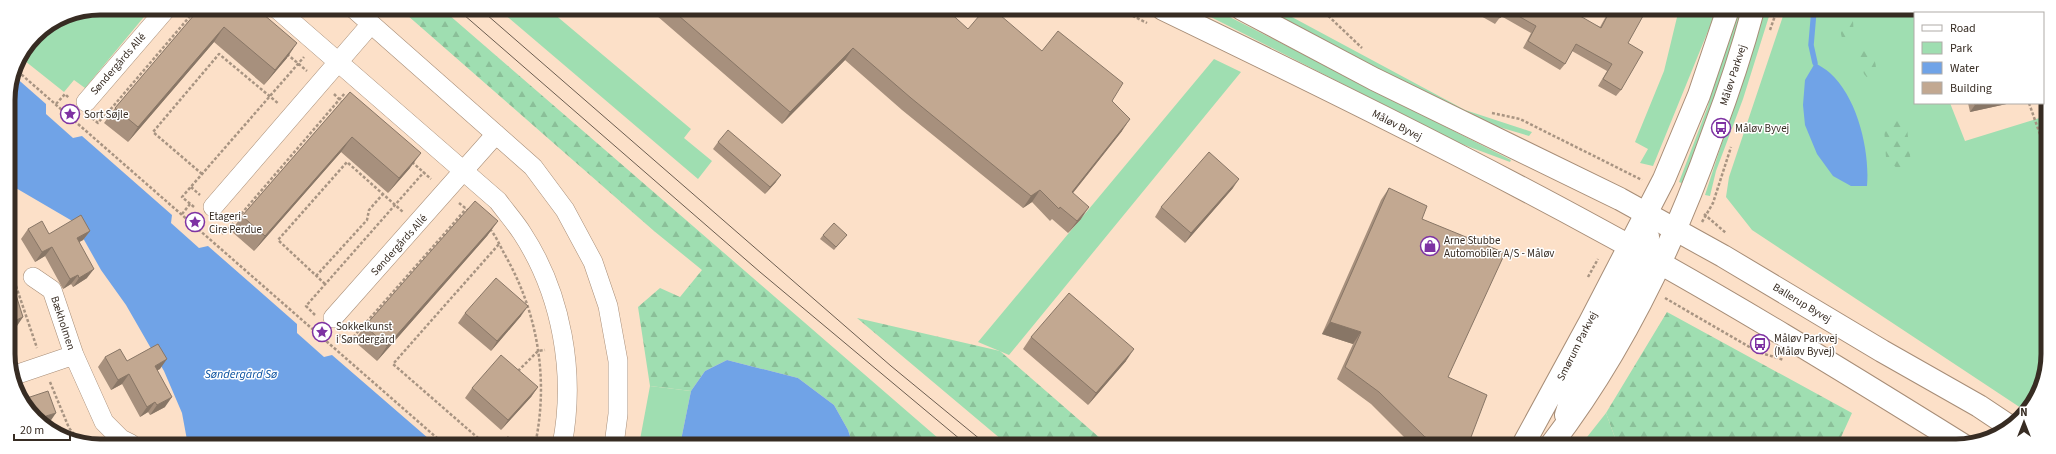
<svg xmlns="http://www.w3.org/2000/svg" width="2056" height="454" font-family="'Source Sans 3',sans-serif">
<defs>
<pattern id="forest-firs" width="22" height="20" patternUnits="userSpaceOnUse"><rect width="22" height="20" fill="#9fdeb1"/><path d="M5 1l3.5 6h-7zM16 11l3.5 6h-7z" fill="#8abf98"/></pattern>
</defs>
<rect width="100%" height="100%" fill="#fce0c8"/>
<!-- green -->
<path fill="#9fdeb1" d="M100 8H144L148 12 85 88 74 80 64 92 20 57 35 35 65 15Z
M497 8H547L691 129 684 138 712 161 698 179Z
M1195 9H1214L1511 160 1510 162 1459 143Z
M1262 9H1277L1465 110 1532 132 1529 136 1482 122Z
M1679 9H1717L1653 166 1640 163 1648 149 1635 142 1664 71Z
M1735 10H1744L1739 27 1684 184 1679 182 1708 106 1719 55Z
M1760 10H1771L1743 99 1716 171 1710 196 1705 195 1741 84Z
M1785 10H1915V103H1950L1965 141 2046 116V372L2024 410 1752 230 1726 197 1729 177Z
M1214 59 1241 72 1009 355 978 342Z
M650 386 691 391 680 445H639Z
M1606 413 1618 446H1580Z"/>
<!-- forest -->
<path fill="url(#forest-firs)" d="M399 8H441L946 445H853L848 430 834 405 798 378 727 360 705 371 691 391 650 386 638 307 660 288 680 297 702 270 654 231Z
M1840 10H1850C1854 19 1857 39 1843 42L1841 34Z
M1865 47C1875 56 1877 64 1876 78L1871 82 1864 74 1859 55Z
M1895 112 1907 128 1911 164 1902 173 1886 158 1884 126Z
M1667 312 1852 413 1837 446H1618L1606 413Z
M857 318 1000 351 1108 445H1008Z"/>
<!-- water -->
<path fill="#70a3e7" d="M1815 63C1820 66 1826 69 1830 73 1858 98 1870 152 1867 186H1851L1833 176 1817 154 1805 125 1803 105 1805 80Z
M13 75 46 104V114L73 138 82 136 172 215 171 223 199 248 208 246 297 324V333L324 357 332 355 436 445 187 444V440L182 413 164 371 126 305 101 270 74 222 9 184 8 94Z
M727 360 798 378 834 405 848 430 853 445H680L691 391 705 371Z"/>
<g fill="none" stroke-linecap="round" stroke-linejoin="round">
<!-- stream -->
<path stroke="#70a3e7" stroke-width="5.5" d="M1814 10 1811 45 1815 63"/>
<!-- minor casing -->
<g stroke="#a78d77" stroke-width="20">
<path id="minor" d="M276 8 498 201C506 212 515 222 522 233 562 294 576 374 562 445
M353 8 533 167 565 210 593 262 608 306 618 361V414L614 445
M86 102 167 8
M213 207 371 24
M33 277 52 290 74 355 104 422 121 439 131 444
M333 318 496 134
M12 376 74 355"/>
</g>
<!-- tertiary casing -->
<g stroke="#a78d77" stroke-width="24">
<path id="tertiary" d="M1566 415 1577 380 1645 256 1648 237
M1523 445 1590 322 1664 179 1699 95 1728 9
M1551 445C1623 351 1674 244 1713 133 1728 93 1742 51 1753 10"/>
</g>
<!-- secondary casing -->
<g stroke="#a78d77" stroke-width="24">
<path id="secondary" d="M1163 9C1310 80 1457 152 1600 230 1724 297 1844 371 1963 445
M1242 9 1374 79 1620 199 1723 256 1882 351 1979 406 2009 426"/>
</g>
<!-- path -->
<path stroke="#a89482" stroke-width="2.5" stroke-dasharray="3 2" stroke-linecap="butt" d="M1119 9 1147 23
M1321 9 1362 48
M1770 30 1777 10
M287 54 307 71
M14 68 445 445
M334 94 343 103
M2029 103 2043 143 2046 142
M56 104 65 94 69 98
M1492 113 1520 119 1642 180
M104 117 197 8
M92 118 98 123 103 117
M412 162 431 179
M202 174 153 132 219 54 279 104
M191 187 200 195
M459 203 469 211
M194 207 182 197 304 57
M182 214 190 204
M1704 214 1726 233
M1702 222 1713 203 1731 147
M214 225 224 234 345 93
M490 229C496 236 500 246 505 255 538 313 549 380 535 445
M9 267 14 280
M316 276 367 220 369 210 383 194
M1588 277 1598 259
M325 284 278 240 347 162 403 212
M16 286 37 348
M1665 298 1758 352 1784 360
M315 315 306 306 424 172
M339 335 348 343 466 209
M518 371 538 351 545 350
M50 382 69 428 82 444
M486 445 393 364 499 244
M501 445 507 437 516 445"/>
<!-- minor -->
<use href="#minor" stroke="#fff" stroke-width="19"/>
<!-- tertiary -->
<use href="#tertiary" stroke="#fff" stroke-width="22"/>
<!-- secondary -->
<use href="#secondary" stroke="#fff" stroke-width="22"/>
<!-- tram -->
<path stroke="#6c5d50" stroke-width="1" d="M456 8 760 272 967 445
M479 8 891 366 987 445"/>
</g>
<!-- wall -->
<path fill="#a7907d" d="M200 8 287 58 264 85 214 42 128 142 104 123 115 108Z
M649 9H817L818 10 968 29 1042 51 1112 101 1122 131 1073 193 1081 219 1068 233 1052 219 1050 221 1032 202 1023 208 902 110 845 60 782 124Z
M1457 9H1562L1600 27 1610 9H1632L1628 43 1621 90 1616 96 1598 86 1607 71 1572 51 1565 64 1560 70 1523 48 1531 33 1501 16 1495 24 1472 11 1469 16Z
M1960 10H1974L1980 13H1960Z
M350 92 410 168 388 193 341 152 254 251 231 231 242 216Z
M1968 103H2011L1970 112Z
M718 142 776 182 765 194 713 149Z
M1233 188 1185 243 1155 217 1161 207Z
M1389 188 1422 219 1448 377 1468 445H1412L1371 404 1337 379 1353 344 1322 334 1381 200Z
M498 221 487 236 377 361 354 341 365 326Z
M28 229 49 234 90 231 83 240 79 242 87 278 73 287 71 284 63 289 45 256 35 262 21 239Z
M823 235H847L834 250 820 239Z
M465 313 521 316 491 351 458 323Z
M1031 337 1126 361 1088 405 1023 349Z
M105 357 160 369 157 370 165 407 150 415 148 412 140 417 122 384 111 390 98 367Z
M538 387 531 397 501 430 465 398 472 388Z"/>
<!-- shaded-wall -->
<path fill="#887666" d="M1974 10 1980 13H1964L1965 11Z
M224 27 214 42 128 142 138 127Z
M297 43 287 58 264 85 275 70Z
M853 48 845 60 782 124 790 112Z
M2046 84V89L2043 90V85Z
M1985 103H2011L1970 112 1975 105Z
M1130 119 1122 131 1064 204 1072 192Z
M352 137 341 152 254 251 265 236Z
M421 153 410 168 388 193 399 178Z
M781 175 776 182 765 194 770 187Z
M1239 179 1233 188 1185 243 1191 233Z
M1040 190 1032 202 1023 208 1031 196Z
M1089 207 1081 219 1068 233 1077 221Z
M498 221 487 236 377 361 387 346Z
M90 231 83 240 70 247 77 238Z
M52 247 45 256 35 262 42 252Z
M94 269 87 278 73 287 79 278Z
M78 275 71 284 63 289 70 279Z
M528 306 521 316 491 351 497 341Z
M23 317 13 332 10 334V327L14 321Z
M1330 322 1361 332 1353 344 1322 334Z
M1134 349 1126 361 1088 405 1096 393Z
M167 359 160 369 148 375 155 366Z
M129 374 122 384 111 390 118 380Z
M538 387 531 397 501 430 508 420Z
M172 397 165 407 150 415 157 405Z
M155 402 148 412 140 417 147 407Z
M56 413 47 426 41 423 46 416Z
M1425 437 1449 445H1419Z"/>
<!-- building -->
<path fill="#c2a891" stroke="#887666" d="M200 8H256L297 43 275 70 224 27 138 127 115 108Z
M671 9H817L818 10 819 9H946L968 29 985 9H993L1042 51 1058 31 1123 83 1112 101 1130 119 1072 192 1089 207 1077 221 1060 207 1059 209 1040 190 1031 196 911 98 853 48 790 112Z
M1486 9H1505L1500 18Z
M1506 9H1562L1565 11V9H1568L1601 28 1611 9H1632L1643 16 1628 43 1643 52 1621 90 1603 79 1612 64 1576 44 1565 64 1528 41 1536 26Z
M1965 10H1973L1965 11Z
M2043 76 2046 82V84L2043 85Z
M350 92 421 153 399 178 352 137 265 236 242 216Z
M1974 103H1985L1975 105Z
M728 130 781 175 770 187 718 142Z
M1209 152 1239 179 1191 233 1161 207Z
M1389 188 1427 206 1422 219 1505 253 1448 377 1487 395 1468 445H1449L1425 437 1379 392 1345 367 1361 332 1330 322Z
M475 201 498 221 387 346 365 326Z
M81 215 90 231 77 238 94 269 79 278 78 275 70 279 52 247 42 252 28 229 42 221 49 234Z
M834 223 847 235 836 247 823 235Z
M496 278 528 306 497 341 465 313Z
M1069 293 1134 349 1096 393 1031 337Z
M16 295 23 317 14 321 15 325 10 327 9 298Z
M158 344 167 359 155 366 172 397 157 405 155 402 147 407 129 374 118 380 105 357 120 349 127 361Z
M501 355 538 387 508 420 472 388Z
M48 391 56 413 46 416 47 421 42 423 35 419 24 399Z"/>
<!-- icons -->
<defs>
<g id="sight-ring" transform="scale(1)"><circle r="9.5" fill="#fff" stroke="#7e32a3" stroke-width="1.5"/><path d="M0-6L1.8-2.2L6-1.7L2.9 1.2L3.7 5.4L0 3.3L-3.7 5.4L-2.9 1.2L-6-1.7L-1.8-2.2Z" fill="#7e32a3"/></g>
<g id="bus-ring" transform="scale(1)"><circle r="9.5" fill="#fff" stroke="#7e32a3" stroke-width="1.5"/><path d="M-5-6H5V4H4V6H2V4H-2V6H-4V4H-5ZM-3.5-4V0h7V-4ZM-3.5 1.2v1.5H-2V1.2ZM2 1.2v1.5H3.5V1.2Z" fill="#7e32a3"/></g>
<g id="shop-ring" transform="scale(1)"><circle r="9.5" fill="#fff" stroke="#7e32a3" stroke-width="1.5"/><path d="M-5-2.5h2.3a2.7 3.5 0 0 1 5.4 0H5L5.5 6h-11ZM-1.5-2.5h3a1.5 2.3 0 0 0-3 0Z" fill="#7e32a3"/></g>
</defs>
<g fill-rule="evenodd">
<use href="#sight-ring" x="70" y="114"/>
<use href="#bus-ring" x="1721" y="128"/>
<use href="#sight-ring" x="195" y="222"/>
<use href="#shop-ring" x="1430" y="246"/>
<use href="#sight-ring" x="322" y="332"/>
<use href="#bus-ring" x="1760" y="344"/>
</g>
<g text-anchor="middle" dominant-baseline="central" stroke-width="3" stroke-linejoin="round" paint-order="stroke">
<!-- street labels -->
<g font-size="11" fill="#372c23" stroke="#fff">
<text transform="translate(118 64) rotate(-49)">Søndergårds Allé</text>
<text transform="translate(1733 75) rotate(-72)">Måløv Parkvej</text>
<text transform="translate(1397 125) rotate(27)">Måløv Byvej</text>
<text transform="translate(399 245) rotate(-48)">Søndergårds Allé</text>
<text transform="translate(1802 303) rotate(31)">Ballerup Byvej</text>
<text transform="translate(63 323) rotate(72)">Bækholmen</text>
<text transform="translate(1577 346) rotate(-63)">Smørum Parkvej</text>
</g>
<!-- poi labels -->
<g font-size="11" fill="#372c23" stroke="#fff" text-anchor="start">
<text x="84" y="114">Sort Søjle</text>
<text x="1735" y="128">Måløv Byvej</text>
<text x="209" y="216">Etageri -<tspan x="209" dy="13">Cire Perdue</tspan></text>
<text x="1444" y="240">Arne Stubbe<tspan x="1444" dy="13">Automobiler A/S - Måløv</tspan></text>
<text x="336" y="326">Sokkelkunst<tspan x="336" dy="13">i Søndergård</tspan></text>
<text x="1774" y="338">Måløv Parkvej<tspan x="1774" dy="13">(Måløv Byvej)</tspan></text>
</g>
<!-- water labels -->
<g font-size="12" font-style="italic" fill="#054e9e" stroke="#fff">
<text x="241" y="374">Søndergård Sø</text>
</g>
</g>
<!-- crop -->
<path d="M0 0H2056V454H0ZM100 15H1956A85 85 0 0 1 2041 100V354A85 85 0 0 1 1956 439H100A85 85 0 0 1 15 354V100A85 85 0 0 1 100 15Z" fill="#fff" fill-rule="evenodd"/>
<path fill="none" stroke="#372c23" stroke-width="5" d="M100 15H1956A85 85 0 0 1 2041 100V354A85 85 0 0 1 1956 439H100A85 85 0 0 1 15 354V100A85 85 0 0 1 100 15Z"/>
<!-- legend -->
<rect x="1914" y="12" width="130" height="92" fill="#ffffff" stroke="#afaba7"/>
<rect x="1922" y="25" width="20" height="6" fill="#ffffff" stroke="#afaba7"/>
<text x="1950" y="32" font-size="12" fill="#372c23">Road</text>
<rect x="1922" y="42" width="20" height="12" fill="#9fdeb1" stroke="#afaba7"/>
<text x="1950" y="52" font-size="12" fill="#372c23">Park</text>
<rect x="1922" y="62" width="20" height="12" fill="#70a3e7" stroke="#afaba7"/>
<text x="1950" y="72" font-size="12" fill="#372c23">Water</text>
<rect x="1922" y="82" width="20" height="12" fill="#c2a891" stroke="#afaba7"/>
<text x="1950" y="92" font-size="12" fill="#372c23">Building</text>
<!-- north arrow -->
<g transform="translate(2024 422)" stroke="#ffffff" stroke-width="3" paint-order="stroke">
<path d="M0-3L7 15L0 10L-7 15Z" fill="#372c23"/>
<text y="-6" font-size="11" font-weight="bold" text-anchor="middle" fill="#372c23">N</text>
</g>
<!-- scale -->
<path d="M14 434v6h56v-6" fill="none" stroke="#372c23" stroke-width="2"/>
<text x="20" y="434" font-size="12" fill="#372c23" stroke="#ffffff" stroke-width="3" paint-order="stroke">20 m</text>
</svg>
